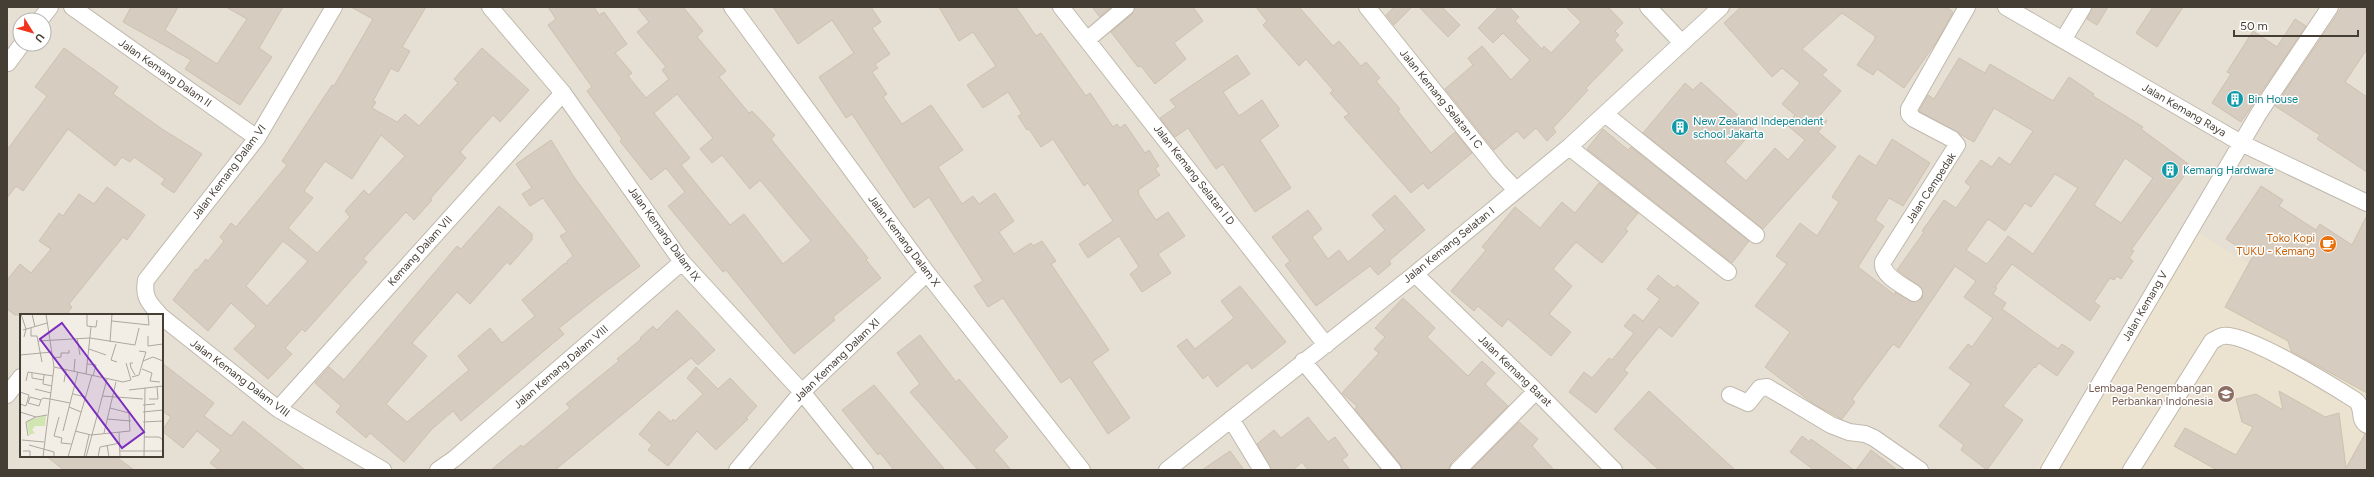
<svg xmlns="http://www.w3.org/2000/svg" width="2374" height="477" font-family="Figtree,sans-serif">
<rect width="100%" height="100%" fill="#f2eee6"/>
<!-- residential -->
<path fill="#e6e0d4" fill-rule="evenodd" d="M7 7H2367V470H7ZM20 20H44V44H20ZM21 315H162V456H21Z"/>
<!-- education -->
<path fill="#ebe2d0" d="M2191 229 2297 292 2367 318V470H2035Z"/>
<!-- building -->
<path fill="#d6ccbf" stroke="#cec1af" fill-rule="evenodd" d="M131 7H178L165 30 217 64 247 19 226 7H283L259 48 272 57 240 105 185 69 191 60 123 22Z
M351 7H426L402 47 410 51 398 72 391 68 373 101 376 102 372 108 397 122 405 114 419 126 458 83 454 79 482 48 529 90 500 122 493 115 460 152 466 158 430 199 432 200 414 220 406 212 363 259 367 262 338 295 305 332 302 329 285 348 292 354 268 379 234 349 256 326 231 303 208 331 173 300 196 269 197 270 206 259 208 261 224 241 220 237 231 223 236 227 287 165 282 161 332 85 334 86 373 19ZM381 135 405 156 369 195 364 190 345 211 350 217 317 253 288 228 313 198 304 191 325 161 352 179ZM283 241 308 261 267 306 246 286Z
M548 7H594L599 15 604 12 627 44 615 53 632 73 628 76 646 98 669 79 662 70 666 67 637 32 649 22 637 7H683L703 31 697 37 726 71 719 77 749 113 752 111 775 135 771 139 868 258 866 260 881 278 833 317 835 320 794 354 726 270 723 272 668 206 685 192 666 168 651 180 620 141 622 139 587 91 592 87 548 25 556 19ZM677 94 713 138 700 149 712 163 722 155 750 189 760 180 811 241 783 264 744 214 730 225 681 165 690 158 654 113Z
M773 7H871L881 22 872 28 890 54 875 64 878 68 872 72 887 94 883 97 902 124 931 105 963 150 938 167 962 204 973 196 979 204 995 193 1014 221 999 232 1014 254 1031 243 1033 246 1042 241 1056 261 1051 264 1109 350 1092 362 1130 418 1108 434 1070 377 1061 383 1003 298 988 307 974 286 983 281 929 197 914 208 852 114 846 118 819 77 854 53 832 20 798 44Z
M939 7H1016L1036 36 1041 33 1086 96 1090 93 1113 127 1117 124 1120 128 1125 124 1145 153 1149 150 1159 166 1155 169 1160 175 1138 190 1139 195 1156 220 1168 212 1185 236 1158 254 1171 273 1142 292 1130 274 1139 267 1119 236 1088 258 1079 244 1113 221 1088 183 1084 186 1053 139 1041 147 1029 129 1027 130 1018 116 1022 114 1008 92 983 108 967 85 996 66 973 32 959 41Z
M1092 7H1111L1100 17Z
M1135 7H1193L1203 21 1174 43 1186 59 1155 84 1141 66 1138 67 1111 32 1132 14Z
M1256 7H1299L1333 46 1339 41 1361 66 1366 62 1380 78 1376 81 1400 109 1398 111 1431 153 1455 132 1472 153 1428 189 1423 183 1411 193 1344 117 1349 114 1330 93 1333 90 1306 59 1299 66 1263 25 1267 21Z
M1394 7H1412L1394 25 1386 15Z
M1419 7H1442L1460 25 1448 37Z
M1499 7H1509L1519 17 1515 21 1542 49 1544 46 1551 53 1581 22 1566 7H1608L1623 23 1615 31 1619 35 1614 40 1623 50 1586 88 1588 90 1553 128 1556 132 1547 141 1536 128 1524 139 1517 131 1494 150 1445 89 1473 65 1468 58 1482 46 1511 80 1530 60 1503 33 1493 43 1478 28Z
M1741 7H1946L1953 12 1937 41 1904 88 1877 69 1873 75 1857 65 1875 39V36L1842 13 1802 49 1827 70 1822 75 1841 91 1820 115 1827 121 1818 132 1836 147 1763 229 1643 133 1685 83 1693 90 1701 82 1754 130 1725 162 1746 181 1775 148 1788 160 1805 140 1787 125 1795 115 1782 104 1800 83 1782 68 1772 77 1724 23Z
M2092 7H2108L2097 25 2087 19Z
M2153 7H2183L2157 47 2136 33Z
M2342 7H2367V49L2345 82 2367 97V172L2317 139 2320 135 2275 106Z
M2295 19 2306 26 2241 122 2212 103 2231 74 2227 72 2253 31 2277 47Z
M64 48 118 87 113 94 162 129 202 154 174 193 161 184 165 179 134 157 130 162 122 157 115 166 68 129 23 191 16 186 7 198V150L47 96 35 87Z
M1237 55 1250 74 1223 92 1239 116 1262 100 1279 126 1260 140 1291 188 1255 212 1223 164 1216 169 1188 128 1175 137 1160 118 1176 107 1170 100Z
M1959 58 1985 73 1990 64 2053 101 2069 77 2094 94 2093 96 2143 127 2141 129 2191 166 2131 250 2134 251 2129 258 2133 261 2121 279 2117 276 2114 280 2110 278 2094 302 2100 306 2090 321 2012 264 1995 287 1997 288 1993 294 2006 303 2002 309 2058 349 2062 344 2074 352 2057 376 2039 363 2035 368 2034 367 2003 406 2023 420 1987 470 1961 450 1964 445 1939 426 1971 384 1949 368 1968 344 1972 347 1993 318 1964 297 1976 281 1955 266 1899 348 1893 344 1852 399 1855 402 1842 419 1815 405 1765 367 1790 332 1755 306 1787 264 1776 256 1800 223 1817 236 1839 202 1832 197 1859 155 1876 166 1892 139 1930 163 1903 206 1889 198 1875 220 1884 226 1858 267 1895 295V292L1913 302 1922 298V288L1897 270 1924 232 1922 231 1944 200 1956 208 1971 187 1965 182 1981 160 1992 167 1999 157 2010 165 2033 131 1994 108 1974 142 1919 111 1928 95 1934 99ZM2125 158 2153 178 2121 223 2094 205ZM2055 174 2078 188 2033 254 2008 236 1987 264 1966 250 1988 219 2005 231 2025 203 2031 207Z
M1603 129 1628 150 1631 147 1749 241 1732 263 1587 149Z
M551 140 574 177 640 266 602 294 559 328 564 334 461 421 453 411 432 429 404 462 370 433 366 438 336 412 341 406 315 383 329 367 344 380 457 246 461 249 499 206 532 234V240L510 265 507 262 470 304 457 292 412 343 427 356 386 404 407 422 469 370 458 356 490 328 502 343 535 316 522 300 565 263 567 264V261L573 256 560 236 567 232 543 198 530 206 522 194 532 188 516 164Z
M1599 183 1638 213 1625 229 1628 231 1602 263 1576 242 1553 269 1572 286 1549 314 1571 332 1551 356 1508 319 1502 327 1478 306 1474 311 1451 291 1486 250 1482 247 1515 207 1540 228 1562 202 1575 213Z
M2261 186 2283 200 2279 206 2316 230 2320 224 2352 245 2367 215V393L2291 351 2288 341 2225 307 2253 256 2226 239Z
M107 187 145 215 127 240 123 237 69 304 72 307 66 315H15L7 309V280L20 264 31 273 51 249 39 241 59 213 63 216 79 194 94 204Z
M1395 195 1425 230 1389 261 1391 264 1378 275 1370 266 1316 306 1285 265 1290 261 1272 237 1308 210 1322 229 1312 237 1328 259 1339 250 1348 262 1385 230 1372 215Z
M1658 275 1674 288 1677 285 1699 303 1672 337 1659 327 1624 370 1628 373 1596 413 1569 392 1584 372 1592 378 1609 358 1612 360 1634 333 1624 326 1634 314 1643 321 1660 299 1647 289Z
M1240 286 1286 342 1252 369 1247 363 1217 387 1208 375 1203 379 1177 346 1187 339 1195 349 1234 318 1221 301Z
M1403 298 1435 328 1427 337 1468 376 1482 361 1495 373 1485 384 1508 406 1451 463 1449 470H1402L1400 464 1355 409 1357 406 1342 393 1379 353 1374 349 1385 337 1375 328Z
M677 310 715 350 698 365 691 358 555 470H491L521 445 523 447 570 408 566 404 619 361 617 359 641 339 640 338 653 326 657 330Z
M920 335 956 382 959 379 1008 437 994 450 1011 470H978L910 392 920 384 897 353Z
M162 363 214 403 204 416 231 436 243 421 305 470H219L210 463 221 450 197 431 183 448 162 431 171 417 162 411Z
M696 367 718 389 730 378 757 406 746 418 748 419 716 450 697 431 668 466 648 450 652 445 639 434 659 411 671 422 673 419 675 421 703 394 687 378Z
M874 385 945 470H894L880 453 878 455 842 410Z
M1649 391 1686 425 1735 470H1659L1614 429Z
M2279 391 2325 417 2339 413 2346 468 2365 434H2367V470H2217L2174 446 2185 428 2236 455 2253 427 2242 422 2236 399 2256 394 2283 410Z
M1308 417 1328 442 1335 437 1348 455 1342 460 1350 470H1308L1302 462 1293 470H1271L1257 444 1274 430 1281 438Z
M1519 422 1538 439 1532 446 1554 470H1471Z
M1802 436 1810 442 1811 439 1854 470H1814L1790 452Z
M1871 450 1897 470H1856Z
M1230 451 1244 470H1202Z
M46 456H115L134 470H64Z"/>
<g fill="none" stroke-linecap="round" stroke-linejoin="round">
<!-- minor casing -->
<g stroke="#c0b8ac" stroke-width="18">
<path id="minor" d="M72 7 257 138
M490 7 563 93 682 262 802 392 865 470
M732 7 927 273 1082 470
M1061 7 1326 345
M1367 7 1499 172 1516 190
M1648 7 1681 42
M2006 7 2241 143 2367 203
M40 20 50 7
M1088 39 1126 7
M2063 40 2083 7
M8 63 22 44
M1605 114 1756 235
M1569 147 1728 272
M1415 274 1536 391 1614 470
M1914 293C1904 286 1881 276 1883 262L1957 145 1952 139 1914 119 1909 114V109L1967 7
M160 315C149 303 143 297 146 280L257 138 334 7
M162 317 278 409 383 470
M1303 361 1393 470
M7 395 21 377
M1730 395 1748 403 1760 388 1767 387 1831 425 1849 432 1865 434 1874 438 1920 470
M278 409 563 93
M1231 419 1262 470
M438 470 454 459 682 262
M737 470 802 392 927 273
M1167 470 1415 274 1569 147 1721 7
M1458 470 1536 391
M2049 470 2259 113 2330 7
M2131 470 2212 341C2215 340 2220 336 2223 336 2246 332 2333 386 2355 400 2365 407 2357 419 2367 425"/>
</g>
<!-- minor -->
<use href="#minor" stroke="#fff" stroke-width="16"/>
</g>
<!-- icons -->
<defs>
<g id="building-disc" transform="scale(0.9)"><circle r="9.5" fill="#0f9aa8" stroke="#fff"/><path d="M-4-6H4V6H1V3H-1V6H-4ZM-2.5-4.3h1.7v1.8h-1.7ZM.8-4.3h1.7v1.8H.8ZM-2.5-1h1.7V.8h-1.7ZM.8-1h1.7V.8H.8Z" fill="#fff"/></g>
<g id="cafe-disc" transform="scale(0.9)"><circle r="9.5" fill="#e8710a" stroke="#fff"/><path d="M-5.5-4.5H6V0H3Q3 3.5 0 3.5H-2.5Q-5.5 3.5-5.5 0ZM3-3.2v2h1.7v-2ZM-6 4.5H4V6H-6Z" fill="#fff"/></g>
<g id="university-disc" transform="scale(0.9)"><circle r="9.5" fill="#8d6e63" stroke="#fff"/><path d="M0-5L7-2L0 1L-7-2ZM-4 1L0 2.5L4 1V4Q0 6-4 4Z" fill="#fff"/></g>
</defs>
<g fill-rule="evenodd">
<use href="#building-disc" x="2235" y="99"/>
<use href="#building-disc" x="1680" y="127"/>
<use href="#building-disc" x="2170" y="170"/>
<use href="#cafe-disc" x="2328" y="244"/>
<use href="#university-disc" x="2226" y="394"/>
</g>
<g text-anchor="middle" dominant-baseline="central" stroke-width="3" stroke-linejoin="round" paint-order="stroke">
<!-- street labels -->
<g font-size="11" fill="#453e35" stroke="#fff">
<text transform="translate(165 73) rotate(35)">Jalan Kemang Dalam II</text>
<text transform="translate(1441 99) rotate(51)">Jalan Kemang Selatan I C</text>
<text transform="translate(2184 110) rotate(30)">Jalan Kemang Raya</text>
<text transform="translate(229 172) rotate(-53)">Jalan Kemang Dalam VI</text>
<text transform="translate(1194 175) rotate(52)">Jalan Kemang Selatan I D</text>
<text transform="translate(1931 188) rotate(-57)">Jalan Cempedak</text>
<text transform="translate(664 234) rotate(54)">Jalan Kemang Dalam IX</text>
<text transform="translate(904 241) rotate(53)">Jalan Kemang Dalam X</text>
<text transform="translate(1449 245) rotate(-39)">Jalan Kemang Selatan I</text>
<text transform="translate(420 251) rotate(-48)">Kemang Dalam VII</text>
<text transform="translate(2145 306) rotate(-60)">Jalan Kemang V</text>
<text transform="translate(837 360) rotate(-44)">Jalan Kemang Dalam XI</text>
<text transform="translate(561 367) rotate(-41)">Jalan Kemang Dalam VIII</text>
<text transform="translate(1515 371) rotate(44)">Jalan Kemang Barat</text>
<text transform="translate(240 378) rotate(37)">Jalan Kemang Dalam VIII</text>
</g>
<!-- culture labels -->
<g font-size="11" fill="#0d838f" stroke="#fff" text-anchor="start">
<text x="2248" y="99">Bin House</text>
<text x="1693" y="121">New Zealand Independent<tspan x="1693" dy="13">school Jakarta</tspan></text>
<text x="2183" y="170">Kemang Hardware</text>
</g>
<!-- food labels -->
<g font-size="11" fill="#c56008" stroke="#fff" text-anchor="end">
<text x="2315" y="238">Toko Kopi<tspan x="2315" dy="13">TUKU - Kemang</tspan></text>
</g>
<!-- education labels -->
<g font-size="11" fill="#785e54" stroke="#fff" text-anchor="end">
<text x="2213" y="388">Lembaga Pengembangan<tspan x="2213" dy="13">Perbankan Indonesia</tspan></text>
</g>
</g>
<!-- overview -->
<g transform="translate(20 314)">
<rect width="143" height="143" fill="#f2eee6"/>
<path d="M26 101 25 112H15L12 116 15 119 9 121 7 107Z" fill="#d0e5b0"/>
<path fill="none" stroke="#ada89f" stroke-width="1" d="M1 0 6 15 4 23M12 0 15 13M67 0V12L76 13 77 6M92 7 129 11 128 1M11 14V22H17L22 48M3 16 27 9M128 22V32L143 30M57 24 60 41M18 27 70 24 115 31 119 14M90 28 92 0M96 30 91 46 97 48M69 35 86 41M119 37 126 38 123 47M0 41 32 38M33 44 41 43V39H49V36M113 49H110L111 54 115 61M67 50 76 51 73 62M34 53 103 68 111 66 106 49M122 55 132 59 130 67 140 68M54 57 55 45M12 59V64L23 66M66 60 71 13M24 61 23 70 32 72M112 63 119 61 123 47 133 43 143 47M6 67 8 58 33 62M44 68 46 56M15 75 31 79M109 76 143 72M0 78 9 81 6 92 0 90M53 80 66 83M82 82 123 85M30 85 50 89M129 85H138L137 73M21 86 19 92 8 89 10 83 21 86 23 84 30 85M123 91 135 90M49 93 61 98M0 98 16 103 27 101M123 98 143 96M87 105 111 107M123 108 143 107M43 117 58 58M55 117 71 121 110 117 109 99 90 94M99 118 100 143M84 119 96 68M8 122 6 108 16 103M34 122 42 124 41 129 51 130M34 122 39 103M124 123H139L143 126M2 126 24 128M9 131 34 138V143M87 131 89 143M3 137H10V143M100 137H143M23 143 34 53 26 0M48 143 72 61M64 143 69 121M66 143 87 65M78 143 80 133 100 129M124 143 125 74"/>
<path fill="#7b2cbf" fill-opacity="0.15" stroke="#7b2cbf" stroke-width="2" d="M42 9 124 118 102 134 20 25Z"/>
<rect width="143" height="143" fill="none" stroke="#453e35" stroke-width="2"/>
</g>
<!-- border -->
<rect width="2374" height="477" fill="none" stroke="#453e35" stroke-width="16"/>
<!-- north arrow -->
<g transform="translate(32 32) rotate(127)"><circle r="19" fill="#ffffff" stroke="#b5b2ae"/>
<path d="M0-3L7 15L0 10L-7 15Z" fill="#f2331d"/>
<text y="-6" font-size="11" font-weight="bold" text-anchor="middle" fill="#453e35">U</text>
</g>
<!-- scale -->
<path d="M2234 30v6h124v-6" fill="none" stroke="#453e35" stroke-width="2"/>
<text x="2240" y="30" font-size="12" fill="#453e35" stroke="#ffffff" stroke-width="3" paint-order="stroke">50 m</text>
</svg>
